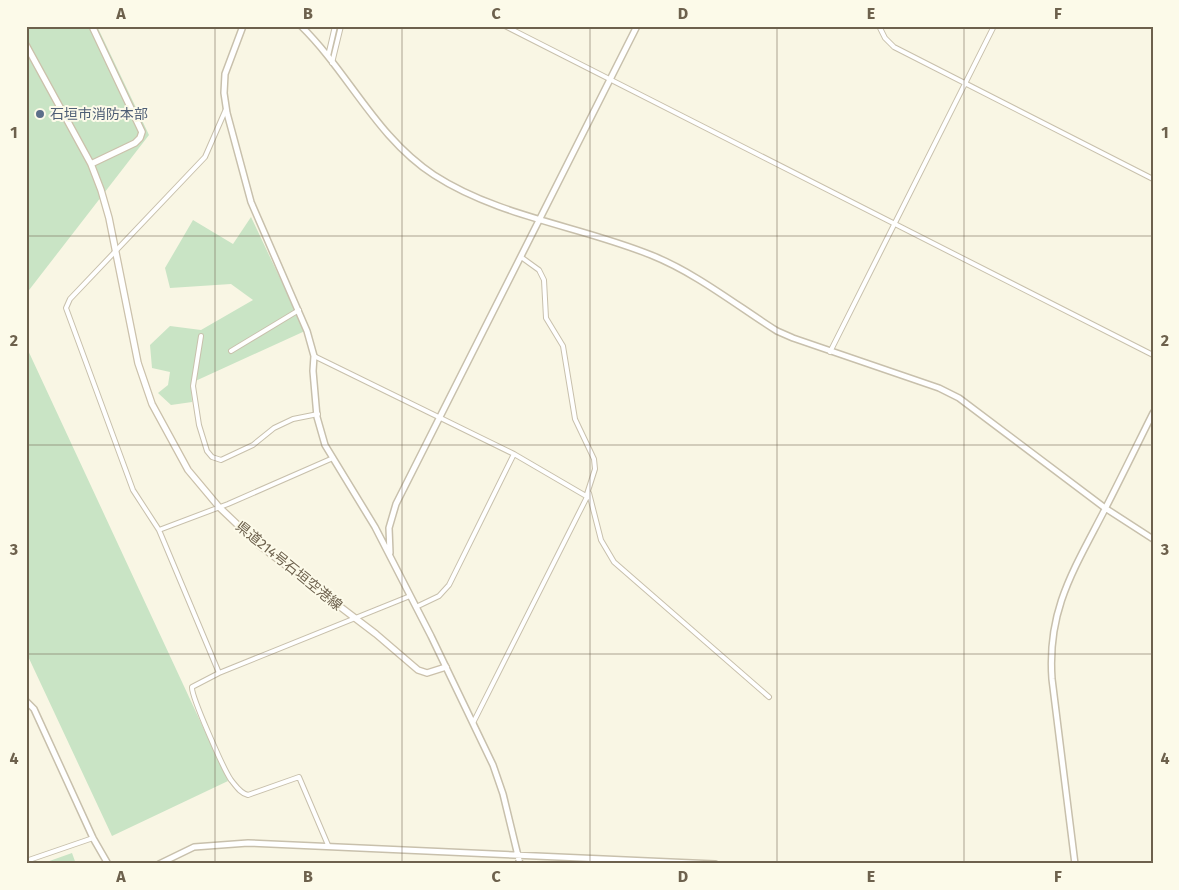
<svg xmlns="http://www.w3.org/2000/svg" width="1179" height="890" font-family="'Fira Sans','Noto Sans JP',sans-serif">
<rect width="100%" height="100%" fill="#f9f6e4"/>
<!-- green -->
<path fill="#c9e4c5" d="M26 26H97L149 135 26 294Z
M251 217 305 331 191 383 192 402 171 405 158 393 168 385 170 372 152 368 150 345 170 326 201 330 253 300 231 284 170 288 165 268 193 220 233 244Z
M26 346 228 781 112 836 26 652Z
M72 853 76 864H41Z"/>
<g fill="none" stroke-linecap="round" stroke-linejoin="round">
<!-- minor casing -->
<g stroke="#c8c0ac" stroke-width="6">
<path id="minor" d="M505 26 1153 355
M879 26 885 38 894 47 1153 179
M328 56 335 26
M332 63 341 26
M521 257 539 270 544 280 546 318 563 346 575 419 594 459 595 469 587 494
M201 336 193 386 199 425 207 451 212 457 221 460 253 445 274 428 293 419 318 414
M231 351 299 310
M830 352 994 26
M314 356 514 454 586 496
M589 493 601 540 614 562 769 697
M159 530 228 504 333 458
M416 607 439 596 449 585 514 454
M219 673 159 530 133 490 66 308 70 299 205 157 226 109
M473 723 588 495
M328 845 299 777 248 795C240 793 236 786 231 780 224 770 191 696 192 687L219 673 410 596
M26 861 93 838"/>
</g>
<!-- tertiary casing -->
<g stroke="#c8c0ac" stroke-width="8">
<path id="tertiary" d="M243 26 225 74 224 93 227 113 251 202 307 331 314 356 313 371 317 417 325 445 375 527 431 636 493 765 503 794 520 864
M301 26C349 73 376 137 434 175 499 217 580 226 651 255 696 273 736 305 777 331L793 338 939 388 959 398 1105 508 1153 539
M390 553 389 528 396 504 637 26
M26 701 34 709 93 838 108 864
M159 864 194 847 248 843 715 864
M1075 864 1052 679C1047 611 1073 571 1103 513 1120 480 1136 447 1153 413"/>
</g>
<!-- secondary casing -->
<g stroke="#cbc1ab" stroke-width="8">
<path id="secondary" d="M26 45 91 164 101 190 109 218 138 363 152 404 188 470 219 507 259 545 376 634 418 670 427 673 446 667
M91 164 135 143 140 138 142 132 92 26"/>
</g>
<!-- minor -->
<use href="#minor" stroke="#fff" stroke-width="4"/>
<!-- tertiary -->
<use href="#tertiary" stroke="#fff" stroke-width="5"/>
<!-- secondary -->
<use href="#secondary" stroke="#fff" stroke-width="5.5"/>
</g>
<!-- grid -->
<path fill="none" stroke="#6d614d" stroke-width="1" stroke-opacity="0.55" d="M215 26V864M402 26V864M590 26V864M777 26V864M964 26V864M26 236H1153M26 445H1153M26 654H1153"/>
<!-- markers -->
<circle fill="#5c6f8a" stroke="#fcfae9" stroke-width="2" cx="40" cy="114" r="5"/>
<g text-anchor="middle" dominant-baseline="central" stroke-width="4" stroke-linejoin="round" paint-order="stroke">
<!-- service labels -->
<g font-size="14" fill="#4e5e75" stroke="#fcfae9" text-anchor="start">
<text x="50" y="114">石垣市消防本部</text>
</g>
<!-- street labels -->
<g font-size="14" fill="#6d614d" stroke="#fcfae9">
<text transform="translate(289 566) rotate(39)">県道214号石垣空港線</text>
</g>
</g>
<!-- border -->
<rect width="1179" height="890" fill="none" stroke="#fcfae9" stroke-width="55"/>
<rect x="28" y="28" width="1124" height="834" fill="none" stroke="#6d614d" stroke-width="2"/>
<g font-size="16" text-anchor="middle" font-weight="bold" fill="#6d614d">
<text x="121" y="19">A</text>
<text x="308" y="19">B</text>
<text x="496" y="19">C</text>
<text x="683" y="19">D</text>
<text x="871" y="19">E</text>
<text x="1058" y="19">F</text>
<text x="14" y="138">1</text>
<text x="1165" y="138">1</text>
<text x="14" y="346">2</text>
<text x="1165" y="346">2</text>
<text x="14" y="555">3</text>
<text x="1165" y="555">3</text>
<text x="14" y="764">4</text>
<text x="1165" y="764">4</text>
<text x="121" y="882">A</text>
<text x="308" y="882">B</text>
<text x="496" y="882">C</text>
<text x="683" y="882">D</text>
<text x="871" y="882">E</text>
<text x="1058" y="882">F</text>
</g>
</svg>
